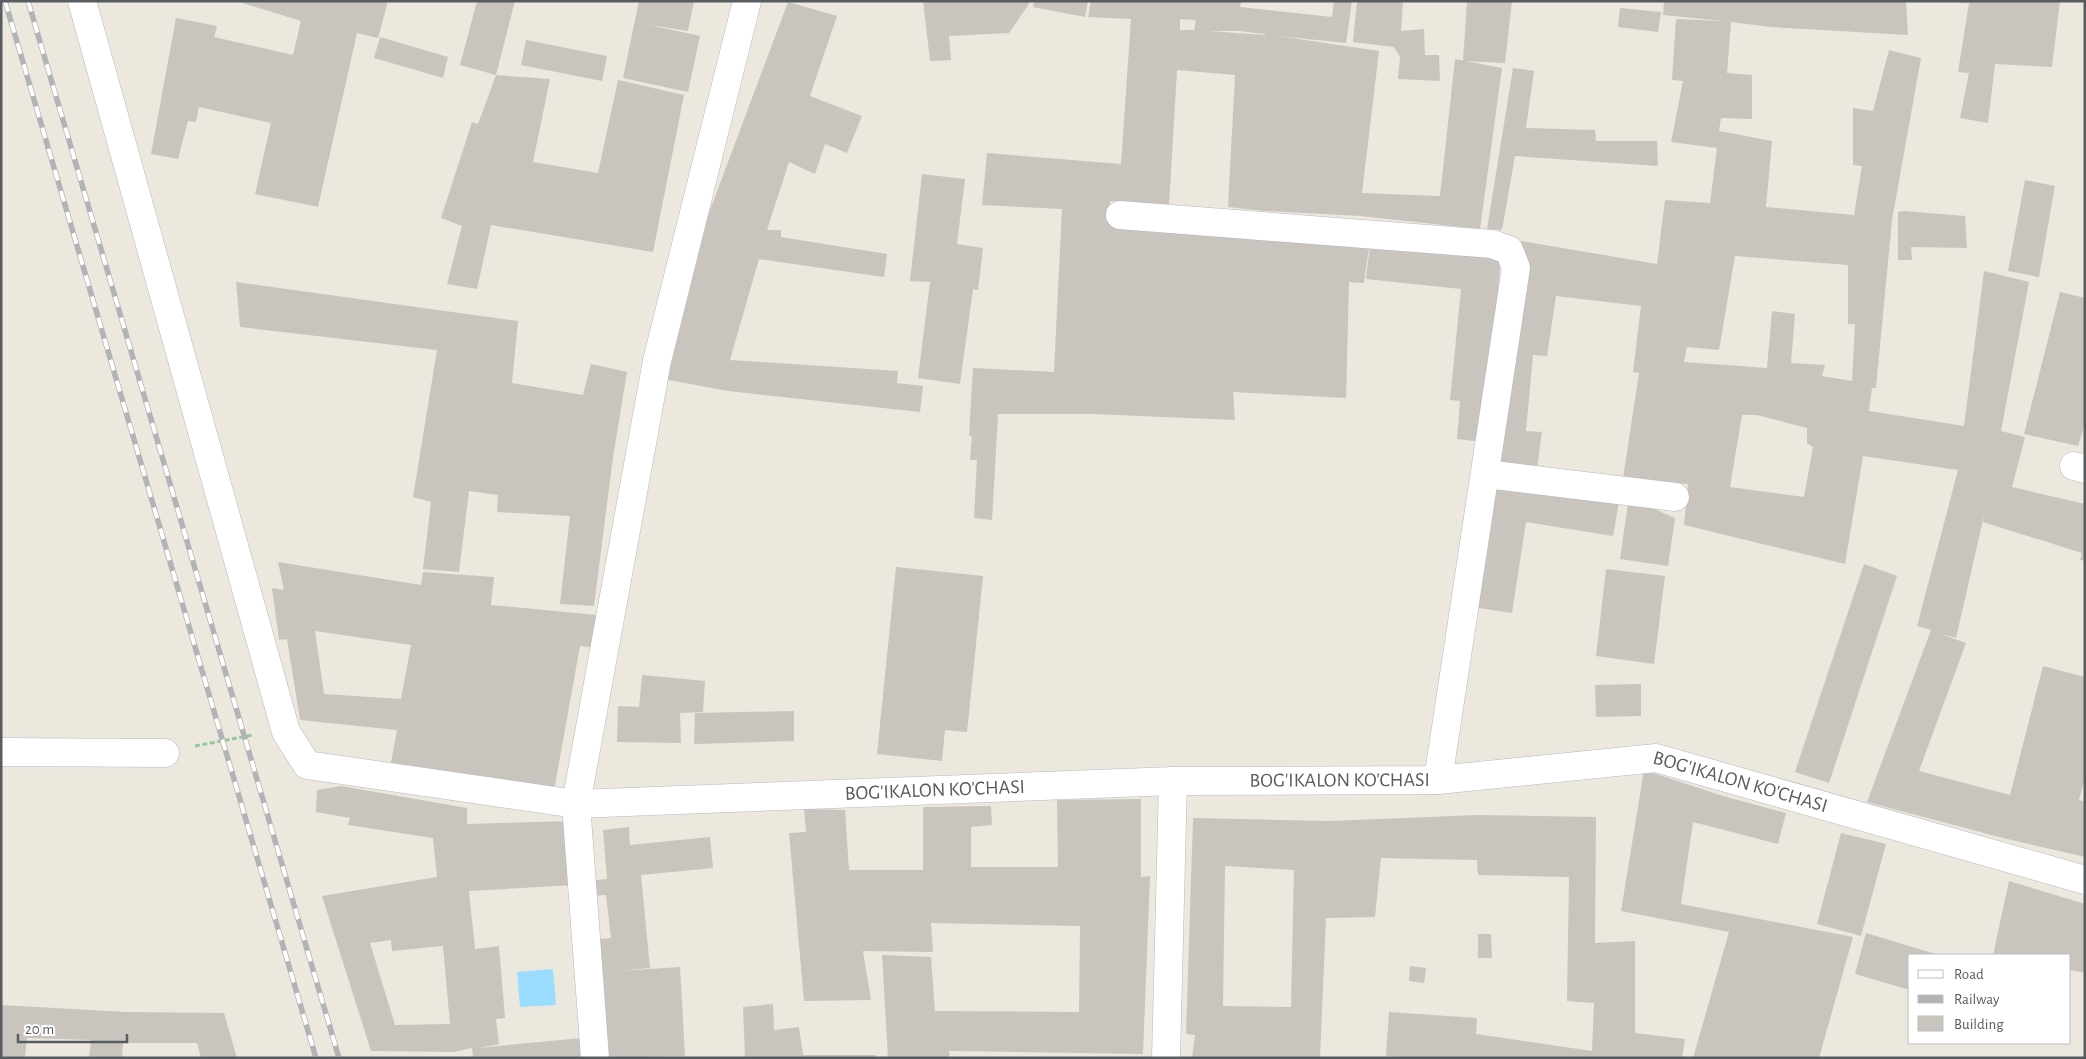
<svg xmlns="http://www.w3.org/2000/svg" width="2086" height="1059" font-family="'Alegreya Sans',sans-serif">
<rect width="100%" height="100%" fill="#ece8de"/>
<!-- water -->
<path fill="#9bddff" d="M553 969 556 1005 520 1007 517 972Z"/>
<!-- building -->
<path fill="#c9c4bd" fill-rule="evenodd" d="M236 1H388L378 38 357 33 318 207 255 194 271 123 199 107 196 122 188 121 178 159 151 154 176 18 217 26 214 37 293 55 301 21Z
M477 1H515L496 75 460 65Z
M639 1H694L688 31 645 24 700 36 688 92 623 78Z
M923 1H1031L1009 33 949 36 951 60 930 61Z
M1034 1H1088L1085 17 1033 7Z
M1091 1H1241L1240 7 1332 17 1334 1H1352L1346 43 1278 36 1379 51 1362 193 1440 196 1455 59 1502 68 1480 229 1360 216 1265 211 1228 207 1235 75 1177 70 1169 205 1110 201V224L1370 241 1364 283 1349 282 1346 398 1233 392 1235 420 1093 414H998L992 520 974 518 977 460H970L972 436H969L973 368 1054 372 1062 209 982 205 987 153 1121 164 1131 19 1088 17ZM1180 19 1196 20 1194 30H1180ZM1208 31H1239L1265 34V35Z
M1357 1 1403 2 1401 31 1424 29 1425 55H1439L1440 81 1398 79 1400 57 1394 47 1353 42Z
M1467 1H1512L1505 63 1463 61Z
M1664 1H1906L1908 35 1771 27 1731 22 1727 73 1752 75V119L1721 118 1719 131 1772 141 1766 207 1854 215 1862 166 1853 165V108L1873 111 1889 50 1921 58 1892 220 1876 388H1872L1869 411 1964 426 1984 271 2029 282 2001 431 2025 437 2012 487 2085 504V561L2080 560 2082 553 1983 522 1986 507 1956 638 1938 633 1966 643 1919 771 2010 795 2043 666 2085 677V778L2079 800 2085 802V857L1999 837 1867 802 1931 630 1917 626 1958 470 1863 456 1845 564 1684 525 1688 484 1665 482 1664 489 1622 485 1639 373 1633 372 1641 306 1556 296 1547 356 1533 355 1526 431 1542 432 1537 468 1497 467 1521 241 1657 264 1665 200 1710 203 1717 148 1671 142 1683 81 1672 80 1676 19 1724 21 1663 15ZM1735 256 1848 265V324H1855L1852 381 1822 376 1825 365 1791 363 1795 314 1772 311 1767 368 1684 362 1687 347 1719 350ZM1742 415H1757L1807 428V443L1813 447 1804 497 1730 487Z
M1959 1H2060L2052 67 1995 64 1988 123 1960 118 1969 73 1958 72 1969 3H1959Z
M788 2 837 16 810 96 862 116 847 153 825 144 815 174 789 162 767 230H781V237L887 254 884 277 759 259 730 360 898 371 897 383 923 386 920 412 728 391 663 379 697 245Z
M1620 8 1661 12 1658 32 1618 27Z
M380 37 448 57 443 78 374 58Z
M526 40 607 56 602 81 521 65Z
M1513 68 1534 71 1526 128 1595 130 1596 141H1657L1658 166 1515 156 1502 230 1487 229Z
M496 75 550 79 533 162 598 173 618 80 684 95 653 252 491 225 477 289 447 284 462 226 441 218 472 122 478 124Z
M922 174 965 179 957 244 983 248 978 290 973 289 960 384 918 378 930 282 910 281Z
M2025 180 2055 186 2039 277 2008 271Z
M1905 211 1965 216 1967 248 1911 247 1912 260H1898V212Z
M1370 245 1501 258 1483 442 1457 439 1460 401 1450 400 1461 289 1366 279Z
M236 282 518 321 512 383 583 395 591 364 627 372 613 457 594 606 560 604 570 516 497 512 498 495 469 491 459 572 423 569 431 502 413 497 437 350 240 327Z
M2060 292 2085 298V424L2078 446 2024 434Z
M1491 481 1619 502 1613 536 1526 522 1512 613 1472 607Z
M1628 503 1645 505 1675 518 1668 566 1620 559Z
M278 562 421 585 423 572 494 577 491 605 597 615 591 647 580 646 554 791 390 768 397 730 300 720 287 639 279 640 272 588 284 590ZM315 631 411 645 401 699 324 694Z
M1864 564 1897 576 1829 783 1795 772Z
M896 567 983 576 967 732 945 730 942 761 877 754Z
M1606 569 1665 576 1654 664 1596 656Z
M642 675 705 681 703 712 680 713 681 743 617 742 618 706 639 707Z
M1641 684V716L1596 717 1595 685Z
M794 711V741L694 744 695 713Z
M1644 770 1723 796 1786 813 1778 844 1693 822 1681 904 1853 937 1819 1058H1693L1729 932 1621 911Z
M341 786 467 808V824L572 821 573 885 469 891 475 949 499 946 505 1018 496 1019 499 1044 478 1048 582 1038 584 1058H473L472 1048 453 1052 371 1051 322 896 437 877 433 838 348 825 350 818 316 812 317 790ZM391 940 392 951 443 946 450 1024 395 1025 370 943Z
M1141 799V877L1150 876 1143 1054 949 1051 950 1058H888L882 955 931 957 935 1011 1079 1012 1080 926 931 923 933 952 863 951 871 1000 804 1001 789 833 806 832 804 809 845 810 849 870H923V807L991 806 992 825 971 827V867H1058L1057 800Z
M1478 815 1596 817 1595 943 1635 941V1033L1685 1039 1682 1058H1416L1386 1056 1389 1012 1477 1018 1476 1034 1592 1051 1594 1003 1567 1001 1569 877 1478 875 1477 860 1381 858 1375 917 1326 918 1320 1058H1192L1195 1035 1186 1034 1193 818 1329 821ZM1225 866 1294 870 1291 1007 1223 1006Z
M629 827 630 845 710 837 713 868 641 875 650 968 620 971 680 967 685 1056 607 1058 590 940 611 938 606 895 590 896 589 881 607 879 603 830Z
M1841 833 1886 844 1861 936 1817 924Z
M2009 881 2085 904V973L2070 970V955H1993Z
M1866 933 1939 955H1910V990L1855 974Z
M1478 934H1491L1492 958H1478Z
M1410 966 1426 968 1424 983 1409 981Z
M773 1004 774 1030 799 1027 803 1055H876V1058H745L743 1007Z
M1 1005 126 1012 224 1013 237 1058H201L197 1043H123L122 1058H89L91 1040 27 1038 25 1058H1Z"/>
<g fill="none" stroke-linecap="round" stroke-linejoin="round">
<!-- street casing -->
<g stroke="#b4b8bd" stroke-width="29">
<g id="street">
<path id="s1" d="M82 1 286 732 307 765 576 804 1173 781 1438 780 1656 758 2085 880"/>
<path d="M1120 215 1492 244 1509 250 1516 268 1438 780"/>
<path d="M2074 466 2085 469"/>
<path d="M1486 474 1675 497"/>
<path d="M1 752 165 753"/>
<path d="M595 1058 576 804 657 361 747 1"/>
<path d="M1166 1058 1173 781"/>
</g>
</g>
<!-- path -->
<path stroke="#92ca9c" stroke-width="3" stroke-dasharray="5 2.5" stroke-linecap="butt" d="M195 746 253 735"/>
<!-- street -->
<use href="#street" stroke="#fff" stroke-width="28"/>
<!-- rail casing -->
<g stroke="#b2b3b4" stroke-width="5.5">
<path id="rail" d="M5 1 316 1058
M28 1 339 1058"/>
</g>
<!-- rail -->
<use href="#rail" stroke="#fff" stroke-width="4" stroke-dasharray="11" stroke-linecap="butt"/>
</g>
<g text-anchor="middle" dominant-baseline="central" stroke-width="4" stroke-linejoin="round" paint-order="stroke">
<!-- street labels -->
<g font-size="20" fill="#575c61" stroke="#fff">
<text stroke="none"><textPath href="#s1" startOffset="1834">BOG'IKALON KO'CHASI</textPath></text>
<text stroke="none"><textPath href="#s1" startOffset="2239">BOG'IKALON KO'CHASI</textPath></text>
<text stroke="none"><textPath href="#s1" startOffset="1429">BOG'IKALON KO'CHASI</textPath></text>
</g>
</g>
<!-- border -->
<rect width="2086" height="1059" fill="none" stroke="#575c61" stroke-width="5"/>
<!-- legend -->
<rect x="1908" y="954" width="162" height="90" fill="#ffffff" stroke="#bcbec0"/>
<rect x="1918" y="970" width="25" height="8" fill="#ffffff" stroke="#bcbec0"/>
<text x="1954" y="979" font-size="15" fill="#575c61">Road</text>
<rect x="1918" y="995" width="25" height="8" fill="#b2b3b4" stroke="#bcbec0"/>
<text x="1954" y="1004" font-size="15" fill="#575c61">Railway</text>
<rect x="1918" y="1016" width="25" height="15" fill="#c9c4bd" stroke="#bcbec0"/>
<text x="1954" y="1029" font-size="15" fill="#575c61">Building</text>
<!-- scale -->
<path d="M18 1034v8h109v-8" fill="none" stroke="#575c61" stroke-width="2.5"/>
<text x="25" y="1034" font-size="15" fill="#575c61" stroke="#ffffff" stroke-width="4" paint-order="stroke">20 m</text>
</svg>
